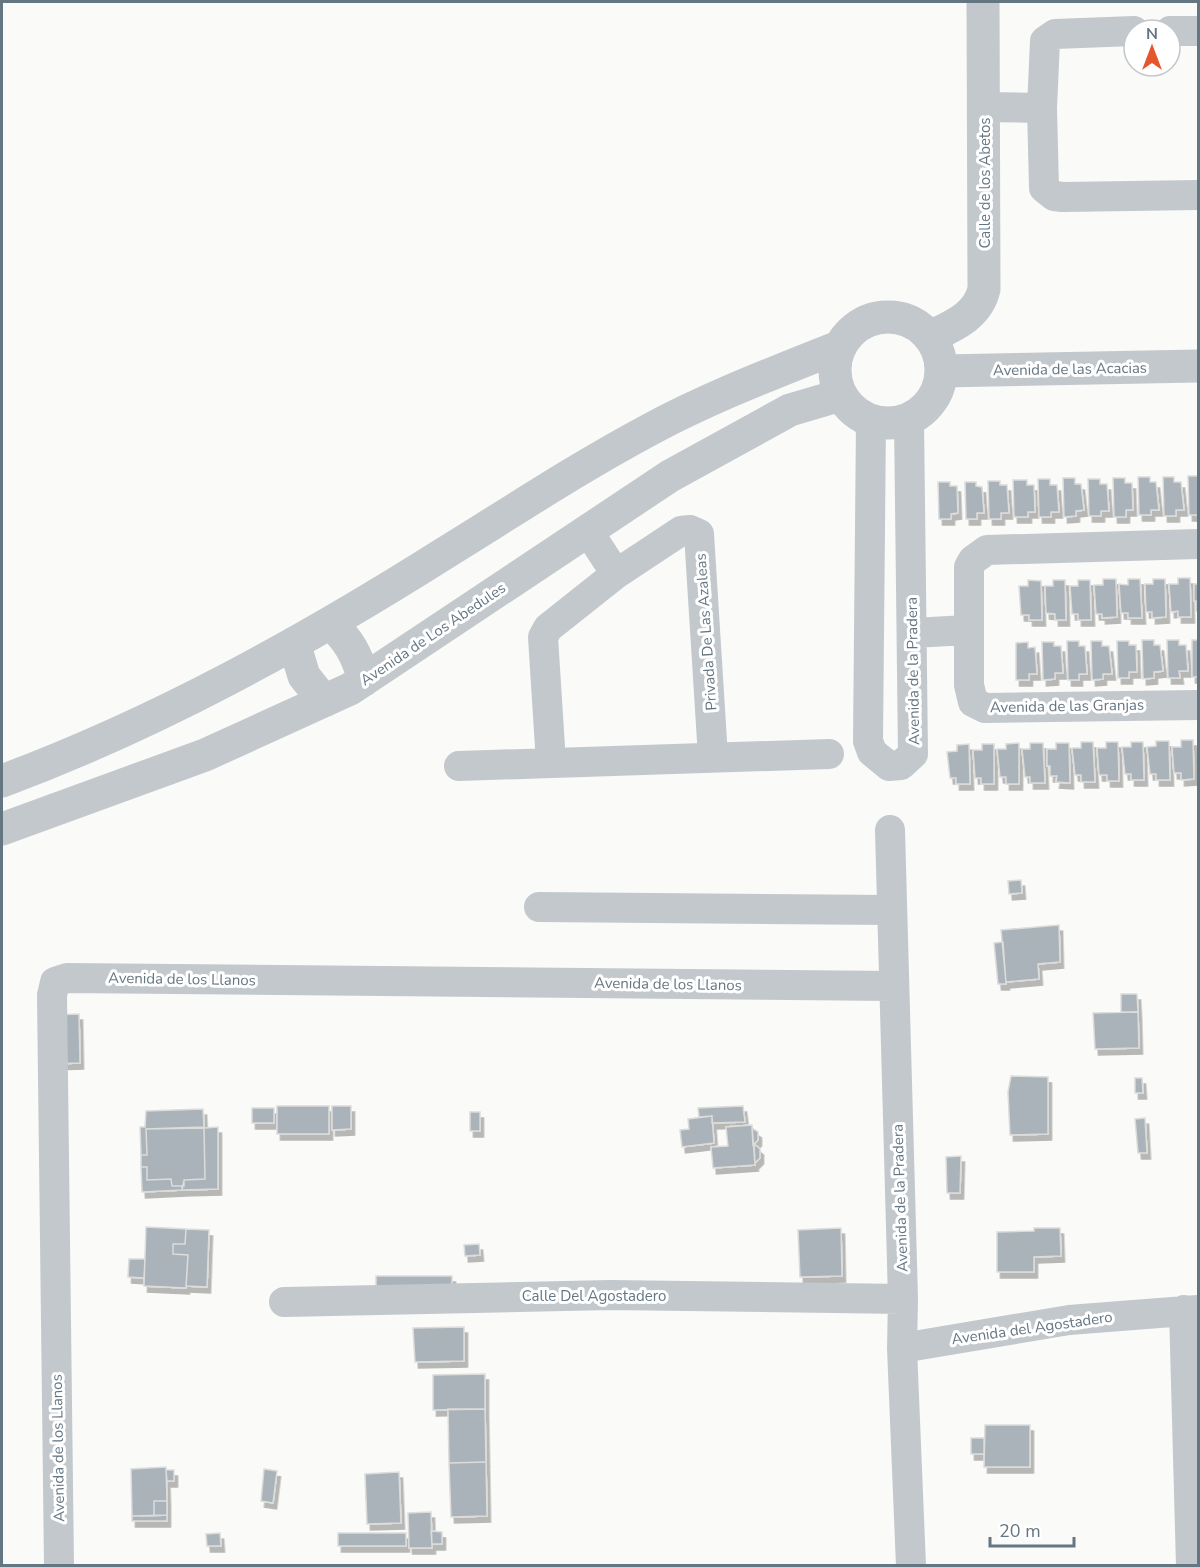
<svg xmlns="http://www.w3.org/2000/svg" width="1200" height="1567" font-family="'Nunito Sans',sans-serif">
<defs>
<filter id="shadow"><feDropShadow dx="3.5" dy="6" stdDeviation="0" flood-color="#0004"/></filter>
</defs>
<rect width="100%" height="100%" fill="#fafaf8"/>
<!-- building -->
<path fill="#aab3b9" stroke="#dcdcda" stroke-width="1.5" filter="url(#shadow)" d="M1188 476H1198V515H1189Z
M1138 477H1150V482H1156L1159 510H1151V515H1139Z
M1163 477H1174V482H1181L1184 510H1176V516H1164Z
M1063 478H1075V484H1081L1084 510 1076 511V516L1064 517Z
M1113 478H1125V483H1132L1133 510H1126V517H1114Z
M1038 479H1050V485H1057L1059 512H1051V517H1039Z
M1088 479H1100V484H1107L1109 511H1101V516H1089Z
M1013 480H1027V485H1034L1035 512H1028V517H1014Z
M988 481H1000V485H1007L1009 513H1001V519H989Z
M938 482H950V486H957L958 513 951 514V519H939Z
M965 482H976V486L982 487 984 513H977V519H966Z
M1178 578H1190L1191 617H1178V611L1171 612 1169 584H1178Z
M1103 579H1116L1117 617 1102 618V614H1096L1094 585H1103Z
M1128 579H1140L1142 618H1128V613H1121L1119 584 1128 585Z
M1153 579H1165L1166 617 1152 618V612H1146L1145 584H1153Z
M1028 580 1041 581 1042 620H1029V615H1021L1019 586H1028Z
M1053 580H1065L1066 620H1055V614L1046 613 1045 586H1053Z
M1078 580H1090L1091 620H1078V614H1072L1070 586H1078Z
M1194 584H1198V612L1196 611V601H1194Z
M1142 640H1154V645H1160L1163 671 1154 672V678L1143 679Z
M1167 640H1179V645H1186L1188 671H1179L1180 678H1168Z
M1192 640H1198V677H1192Z
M1067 641H1079V646H1085L1087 674H1079V680H1068Z
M1091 641H1102V646H1109L1112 674H1103V679L1092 680Z
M1117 641H1129V645H1136L1137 672H1129V678H1118Z
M1028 642V648L1035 647 1037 674H1029V680H1016V643Z
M1042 642H1054V646H1061L1063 673H1055V679L1043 680Z
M1181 740H1193L1194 779 1181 780V773H1174L1172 747H1181Z
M1156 741H1169L1170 780H1156V774H1150L1147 747 1156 746Z
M1081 742H1093L1095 782H1081V775H1075L1072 748H1081Z
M1106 742H1118L1119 781H1107V775H1099L1097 748H1106Z
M1131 742H1143L1144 780H1131V774H1125L1122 747H1131Z
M1019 743V784H1006V777H1000L997 749H1006V744Z
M1030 743H1043L1045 783H1030V777H1025L1022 749H1030Z
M1056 743H1069L1070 783 1056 782 1057 776H1050V766H1047V749H1056Z
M969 744 970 784H956V778H950L947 752 957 751V745Z
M982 744H994V784H981V778H975L973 750H982Z
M1021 880 1022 893 1009 894 1008 881Z
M1059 925 1060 962 1038 964 1039 979 1006 982 1001 930Z
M1003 942 1006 984H998L994 943Z
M1121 994H1137L1138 1012H1121Z
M1138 1012 1139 1048 1095 1049 1093 1013Z
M79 1014 80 1063 49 1064 48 1015Z
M1011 1076 1048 1077V1134L1010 1135 1008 1092Z
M1135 1078H1142L1143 1093H1135Z
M277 1106H329V1134H277Z
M332 1106H351V1129L332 1130Z
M743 1106 745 1122 712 1123V1116L699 1117 698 1108Z
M252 1108H274V1123H252Z
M203 1109 204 1127 146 1129 147 1155H141L140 1127H145L146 1111Z
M470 1112H480V1131H470Z
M712 1116 714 1143 682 1147 680 1130 689 1129 688 1119Z
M1145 1118 1147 1153H1138L1135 1119Z
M752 1125 755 1165 713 1168 711 1147 728 1146 726 1127Z
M218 1127V1189L182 1190 184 1180 205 1179 204 1128Z
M204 1128 205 1179 184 1180V1186H172L171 1179 147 1180V1167H141V1155H147L146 1129Z
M752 1128 758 1132V1140L753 1145Z
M754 1144 760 1149V1158L755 1163Z
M961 1156 960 1193H947L946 1157Z
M141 1167H147V1180L171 1179 172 1186H182V1190L142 1192Z
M146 1227 186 1229 185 1244H173V1254L188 1255 186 1288 144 1286Z
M841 1228 842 1276 800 1277 798 1230Z
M1034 1228H1060L1061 1256 1034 1257V1272H997V1232L1034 1231Z
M186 1229 209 1230 207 1287 186 1286 188 1255 173 1254V1244H185Z
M479 1244 480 1255 465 1256 464 1245Z
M129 1259H145L144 1278 128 1277Z
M376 1276H452V1292H376Z
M464 1327V1361L415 1362 413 1328Z
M485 1374V1409L433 1410V1375Z
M448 1409H485L486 1462 449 1463Z
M985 1425H1030V1467H984Z
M971 1438H984V1454H971Z
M486 1462 487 1516 451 1517 449 1463Z
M166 1467 167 1501H154V1516H132L131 1469Z
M264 1469 277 1471 273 1503 261 1501Z
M166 1470H174V1481H167Z
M399 1472 401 1523 367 1524 365 1474Z
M154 1501H167V1515L154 1516Z
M431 1512 432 1548H409L408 1513Z
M167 1515V1521H132V1516Z
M431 1531 442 1532V1544H432Z
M220 1533 221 1546H207L206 1534Z
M338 1533H406V1546H338Z"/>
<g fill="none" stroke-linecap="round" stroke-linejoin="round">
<!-- minor -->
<path stroke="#c3c8cc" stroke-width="30" d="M1134 31 1055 34 1045 41 1042 108 1044 188 1054 196 1063 197 1198 195
M1170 31H1198
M985 107 1042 108
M871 421 868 741 872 752 889 766 901 765 913 754 909 419
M588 531 616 574
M1198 544 987 550 973 560 969 567V685L973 702 985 708 1198 705
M913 633 967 630
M551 763 543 637 548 628 616 574 681 531 690 530 699 534 713 757
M459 766 829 754
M890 830 903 1299 902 1348 911 1566
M539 907 891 910
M284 1302 610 1295 903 1299
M1184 1310 1191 1566
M902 1348 1069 1320 1198 1310
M59 1566 52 995 55 982 67 978 893 986"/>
<!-- tertiary -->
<path stroke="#c3c8cc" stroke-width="33" d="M835 370a53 53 0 1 1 106 0a53 53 0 1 1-106 0Z
M930 337C953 326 978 316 984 289L983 2
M942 371 1198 366
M330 623C349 640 357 655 364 680
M294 643 304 676 324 701
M2 781C158 723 304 642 445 553 513 511 578 468 649 430 710 397 776 372 841 346
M2 829 205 755 350 689 670 476 790 410 841 395"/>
</g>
<g text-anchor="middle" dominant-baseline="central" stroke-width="6" stroke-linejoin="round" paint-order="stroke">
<!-- street labels -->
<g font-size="15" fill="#657683" stroke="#fff">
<text transform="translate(985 183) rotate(-90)">Calle de los Abetos</text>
<text transform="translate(1070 369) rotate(-1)">Avenida de las Acacias</text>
<text transform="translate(706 632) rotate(-94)">Privada De Las Azaleas</text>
<text transform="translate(433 634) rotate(-34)">Avenida de Los Abedules</text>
<text transform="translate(913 671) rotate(-91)">Avenida de la Pradera</text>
<text transform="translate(1067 706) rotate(-1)">Avenida de las Granjas</text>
<text transform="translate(182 979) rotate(1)">Avenida de los Llanos</text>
<text transform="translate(668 984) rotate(1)">Avenida de los Llanos</text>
<text transform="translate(900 1198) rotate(-92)">Avenida de la Pradera</text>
<text x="594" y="1296">Calle Del Agostadero</text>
<text transform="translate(1032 1328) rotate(-8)">Avenida del Agostadero</text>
<text transform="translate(58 1448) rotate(-91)">Avenida de los Llanos</text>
</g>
</g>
<!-- border -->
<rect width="1200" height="1567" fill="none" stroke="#657683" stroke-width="6"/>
<!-- north arrow -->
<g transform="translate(1152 48)"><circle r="28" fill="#ffffff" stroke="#c1c8cd" stroke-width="1.5"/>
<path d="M0-4.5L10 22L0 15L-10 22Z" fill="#e4572e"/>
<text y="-9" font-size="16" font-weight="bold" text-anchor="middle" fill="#657683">N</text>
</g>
<!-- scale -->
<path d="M990 1537v9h84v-9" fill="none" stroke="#657683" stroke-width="3"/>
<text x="999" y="1537" font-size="18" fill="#657683" stroke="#ffffff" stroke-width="4.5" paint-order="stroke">20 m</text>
</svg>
